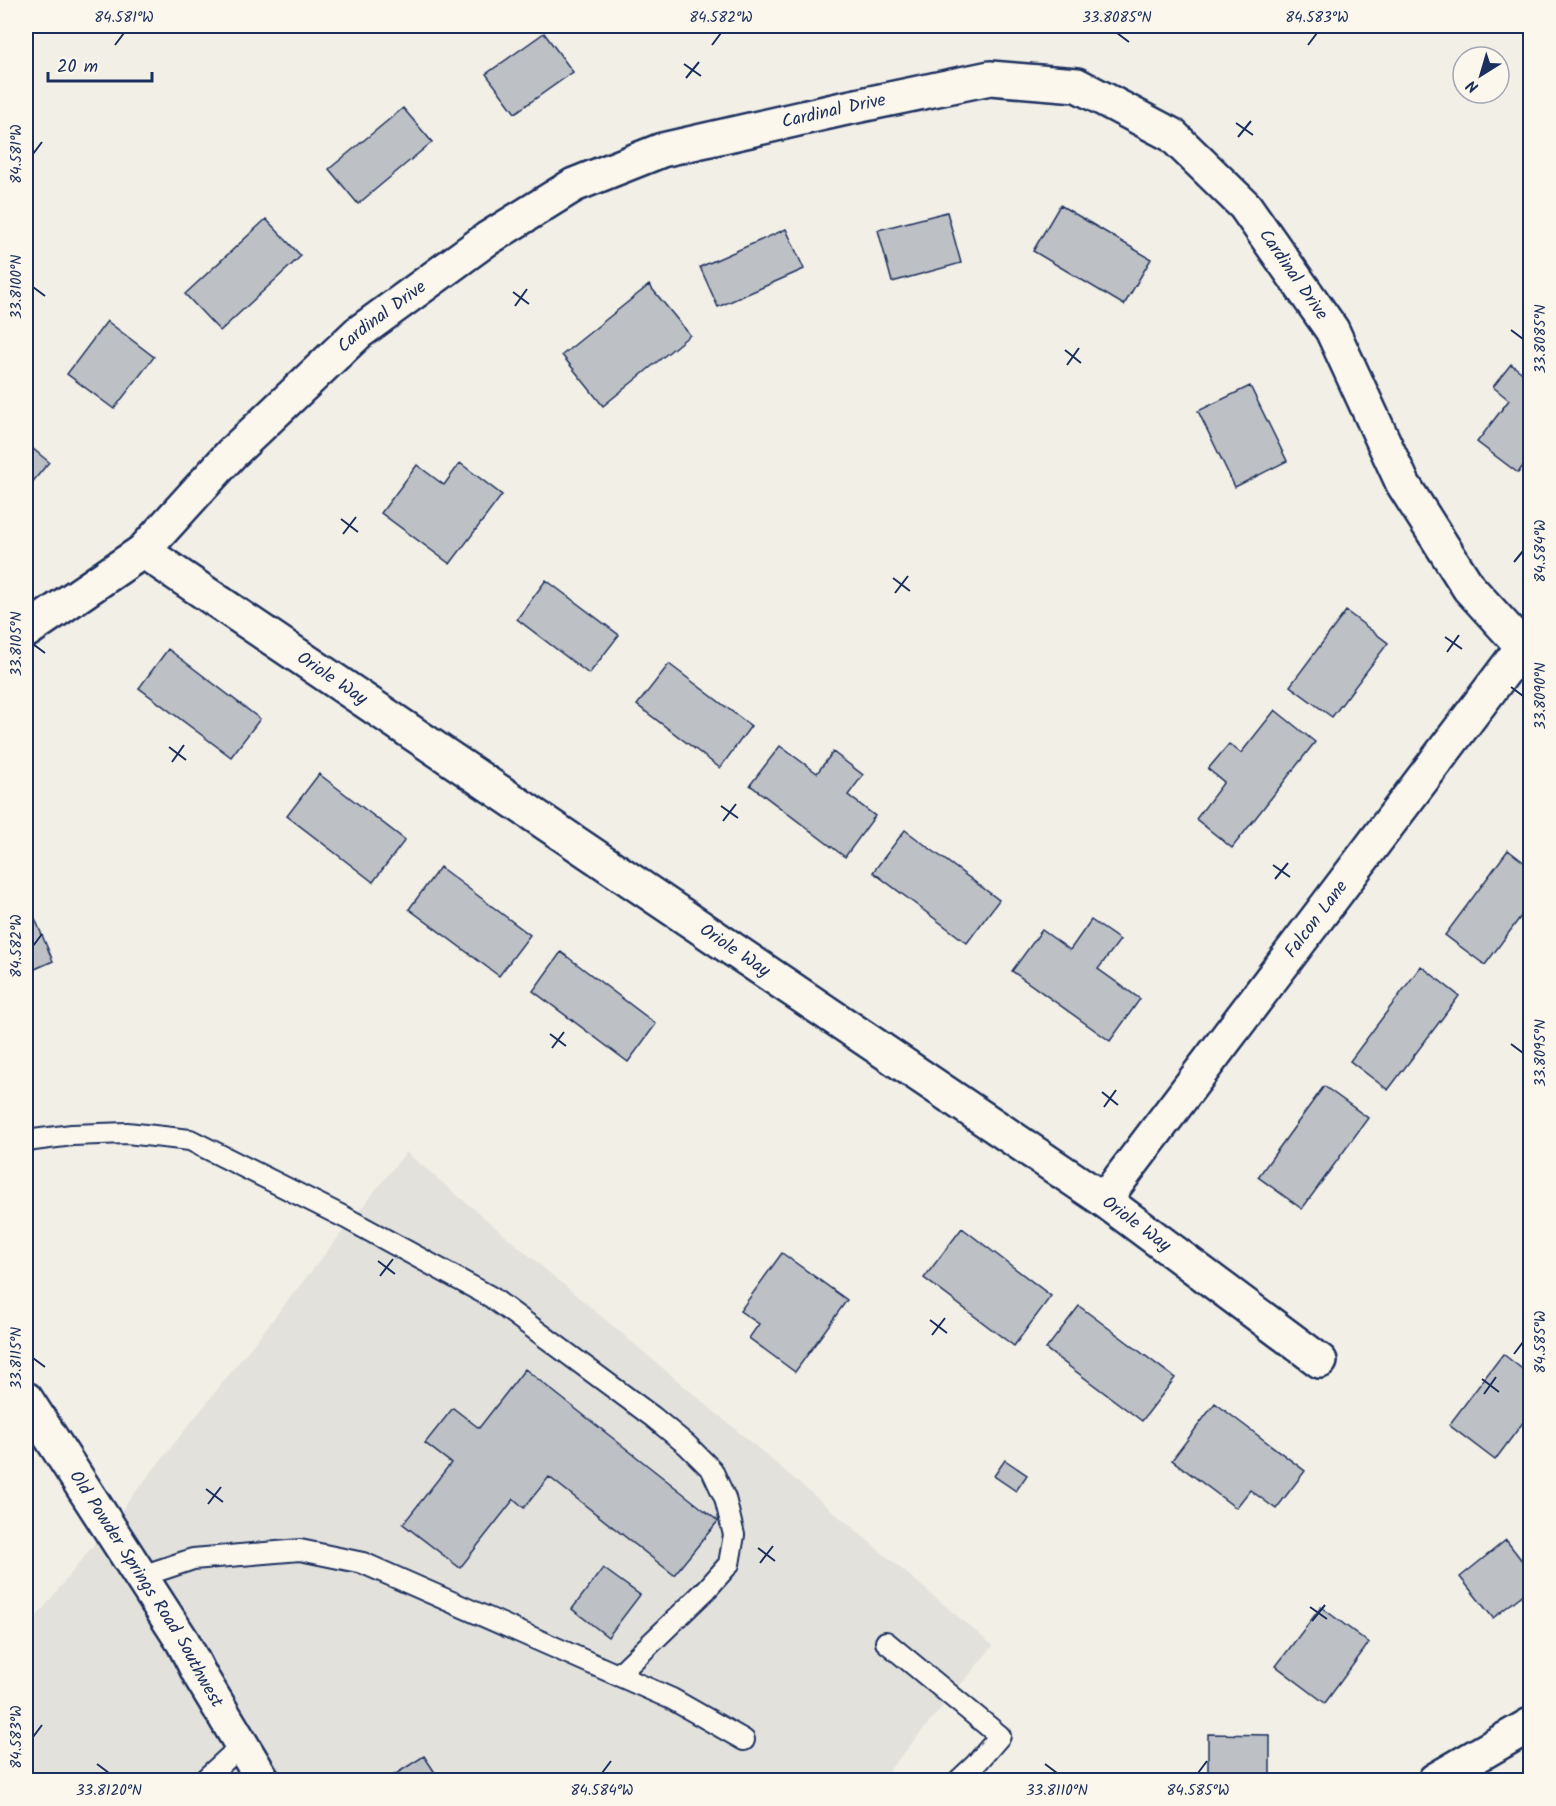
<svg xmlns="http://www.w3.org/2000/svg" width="1556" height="1806" font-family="Kalam,sans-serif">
<rect width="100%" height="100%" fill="#f2efe6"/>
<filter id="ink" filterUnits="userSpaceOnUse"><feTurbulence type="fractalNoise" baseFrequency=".0167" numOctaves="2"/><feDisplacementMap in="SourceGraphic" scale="12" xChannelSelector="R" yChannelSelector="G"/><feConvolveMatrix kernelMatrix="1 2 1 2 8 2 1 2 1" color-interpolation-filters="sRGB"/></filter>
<g filter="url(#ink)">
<!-- built -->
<path fill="#e2e1dc" d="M406 1152 993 1646 881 1780H26V1630Z"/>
<!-- building -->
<path fill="#bdc0c4" stroke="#1b2f5e" stroke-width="1.5" d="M544 33 573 72 515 113 486 74Z
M403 108 432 142 358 204 329 169Z
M1060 205 1151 259 1124 305 1033 251Z
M947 212 961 263 892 282 878 230Z
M266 219 301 256 220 331 185 294Z
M786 229 804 269 718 307 700 267Z
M649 285 690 335 603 406 562 355Z
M107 321 154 357 114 409 67 374Z
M1511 364 1530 379V456L1518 473 1477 442 1509 400 1493 387Z
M1250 386 1287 461 1235 487 1198 411Z
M26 443 49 462 26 490Z
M460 463 502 495 450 564 381 513 417 465 444 485Z
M546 580 619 635 589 674 517 619Z
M1346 611 1388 643 1332 717 1290 686Z
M168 649 260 719 231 757 139 688Z
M669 664 751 726 720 768 637 705Z
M1275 710 1315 742 1232 848 1196 819 1224 782 1208 769 1229 744 1241 753Z
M780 746 817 773 833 752 863 775 848 795 875 816 845 857 750 785Z
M319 774 405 840 373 882 287 816Z
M905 830 999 900 967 943 873 872Z
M1508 850 1530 867V904L1485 965 1445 935Z
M440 867 530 935 499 976 409 909Z
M31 909 53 961 26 973V911Z
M1091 920 1120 940 1098 969 1140 999 1110 1041 1012 971 1042 930 1070 950Z
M561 952 656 1024 628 1062 533 991Z
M1421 966 1459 996 1388 1090 1350 1061Z
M1324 1086 1368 1118 1302 1209 1258 1177Z
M962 1228 1051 1296 1014 1346 924 1278Z
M782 1253 847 1300 795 1372 749 1338 759 1324 740 1311Z
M1079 1306 1175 1378 1142 1421 1046 1349Z
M1503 1354 1530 1375V1413L1495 1460 1449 1425Z
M525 1369 718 1521 674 1575 549 1477 524 1508 514 1499 460 1568 403 1524 451 1463 425 1443 453 1408 479 1428Z
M1215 1403 1305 1471 1276 1509 1250 1490 1236 1508 1172 1460Z
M1005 1460 1027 1475 1016 1491 994 1476Z
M1506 1540 1530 1571V1589L1493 1618 1460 1577Z
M603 1568 640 1595 608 1637 572 1609Z
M1321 1607 1369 1643 1325 1703 1276 1666Z
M1208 1734 1270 1735V1780H1208Z
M424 1756 440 1780H386Z"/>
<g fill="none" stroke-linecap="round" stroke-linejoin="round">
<!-- service casing -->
<g stroke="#1b2f5e" stroke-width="24">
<path id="service" d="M26 1141 72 1135 127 1133 190 1140 346 1218 491 1297 653 1417 687 1445 712 1470 725 1498 734 1535 729 1564 707 1589 619 1674
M142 1576 193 1559 300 1550 363 1563 672 1699 744 1740
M886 1642 1000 1736 975 1765 959 1780
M204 1780 242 1745"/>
</g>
<!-- minor casing -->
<g stroke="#1b2f5e" stroke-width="38">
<g id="minor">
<path id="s1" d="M143 551 1104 1200 1320 1361"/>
<path id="s2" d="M26 631 143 551 231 454 358 333 487 239 574 185 662 150 842 109 990 78 1077 85 1172 135 1245 206 1332 330 1403 484 1469 588 1523 647"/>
<path id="s3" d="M1104 1200 1530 637"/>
<path d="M1435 1780 1530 1725"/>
</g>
</g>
<!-- tertiary casing -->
<g stroke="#1b2f5e" stroke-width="38">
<g id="tertiary">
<path id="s4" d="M26 1399 183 1642 201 1677 263 1780"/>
</g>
</g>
<!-- service -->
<use href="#service" stroke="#fbf7ec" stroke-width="20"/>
<!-- minor -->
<use href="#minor" stroke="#fbf7ec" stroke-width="33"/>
<!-- tertiary -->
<use href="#tertiary" stroke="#fbf7ec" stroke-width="33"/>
</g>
</g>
<!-- ticks -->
<path fill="none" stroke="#1b2f5e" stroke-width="2" d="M1117 33 1129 42M115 45 124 33M712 45 721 33M1308 45 1317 33M684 64 701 76M686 78 699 62M1236 123 1253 135M1238 137 1251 121M33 154 42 142M33 287 45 296M513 292 529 304M515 306 527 289M1511 330 1523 339M1065 350 1081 363M1067 365 1079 348M341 519 358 532M343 534 356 517M1514 562 1523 551M893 578 910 591M895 593 908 576M1445 637 1462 649M33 644 45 653M1447 652 1459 635M1511 687 1523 696M169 747 186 760M172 762 184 745M721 806 738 818M723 821 736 804M1273 865 1290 877M1275 879 1288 863M33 946 42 934M550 1034 566 1046M1511 1044 1523 1053M552 1048 564 1032M1102 1092 1118 1105M1104 1107 1116 1090M378 1261 395 1274M380 1276 393 1259M930 1320 947 1333M932 1335 945 1318M1514 1354 1523 1342M33 1358 45 1367M1482 1379 1499 1392M1484 1394 1496 1377M206 1489 223 1502M208 1504 221 1487M758 1548 775 1561M760 1563 773 1546M1310 1607 1327 1619M1312 1621 1325 1605M33 1737 42 1725M97 1764 109 1773M1045 1764 1057 1773M602 1773 611 1761M1198 1773 1207 1761"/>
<g text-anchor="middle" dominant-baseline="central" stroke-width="4.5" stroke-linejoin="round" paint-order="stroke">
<!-- street labels -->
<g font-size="18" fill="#1b2f5e" stroke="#fbf7ec">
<text stroke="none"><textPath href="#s2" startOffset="981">Cardinal Drive</textPath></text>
<text stroke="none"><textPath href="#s2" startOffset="1521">Cardinal Drive</textPath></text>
<text stroke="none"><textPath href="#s2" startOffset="477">Cardinal Drive</textPath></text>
<text stroke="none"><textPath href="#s1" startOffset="228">Oriole Way</textPath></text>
<text stroke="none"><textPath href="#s3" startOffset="352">Falcon Lane</textPath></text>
<text stroke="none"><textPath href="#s1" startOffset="714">Oriole Way</textPath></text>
<text stroke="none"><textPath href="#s1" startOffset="1200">Oriole Way</textPath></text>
<text stroke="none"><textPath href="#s4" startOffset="225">Old Powder Springs Road Southwest</textPath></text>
</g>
</g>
<!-- margin -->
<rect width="1556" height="1806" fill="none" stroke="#fbf7ec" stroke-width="66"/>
<!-- north arrow -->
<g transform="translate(1481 75) rotate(217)"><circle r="28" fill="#fbf7ec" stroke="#a1a7b3" stroke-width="1.5"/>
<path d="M0-4.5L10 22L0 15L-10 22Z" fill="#1b2f5e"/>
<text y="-9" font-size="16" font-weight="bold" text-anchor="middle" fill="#1b2f5e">N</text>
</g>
<!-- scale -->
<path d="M48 72v9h104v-9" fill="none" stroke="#1b2f5e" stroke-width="3"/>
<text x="57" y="72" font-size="18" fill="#1b2f5e" stroke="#fbf7ec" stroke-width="4.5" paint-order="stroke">20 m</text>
<rect x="33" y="33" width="1490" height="1740" fill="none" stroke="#1b2f5e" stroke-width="2"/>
<g font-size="15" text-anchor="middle" fill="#1b2f5e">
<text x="124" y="22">84.581°W</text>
<text x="721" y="22">84.582°W</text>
<text x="1117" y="22">33.8085°N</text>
<text x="1317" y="22">84.583°W</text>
<text transform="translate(16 154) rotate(-90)" y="5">84.581°W</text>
<text transform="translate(16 287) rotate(-90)" y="5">33.8100°N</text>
<text transform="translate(1540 339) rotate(-90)" y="5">33.8085°N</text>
<text transform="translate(1540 551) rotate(-90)" y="5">84.584°W</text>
<text transform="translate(16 644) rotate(-90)" y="5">33.8105°N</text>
<text transform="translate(1540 696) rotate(-90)" y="5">33.8090°N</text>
<text transform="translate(16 946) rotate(-90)" y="5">84.582°W</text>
<text transform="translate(1540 1053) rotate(-90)" y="5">33.8095°N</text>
<text transform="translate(1540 1342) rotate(-90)" y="5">84.585°W</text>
<text transform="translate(16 1358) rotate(-90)" y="5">33.8115°N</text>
<text transform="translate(16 1737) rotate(-90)" y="5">84.583°W</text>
<text x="109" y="1795">33.8120°N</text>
<text x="602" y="1795">84.584°W</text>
<text x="1057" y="1795">33.8110°N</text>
<text x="1198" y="1795">84.585°W</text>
</g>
</svg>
